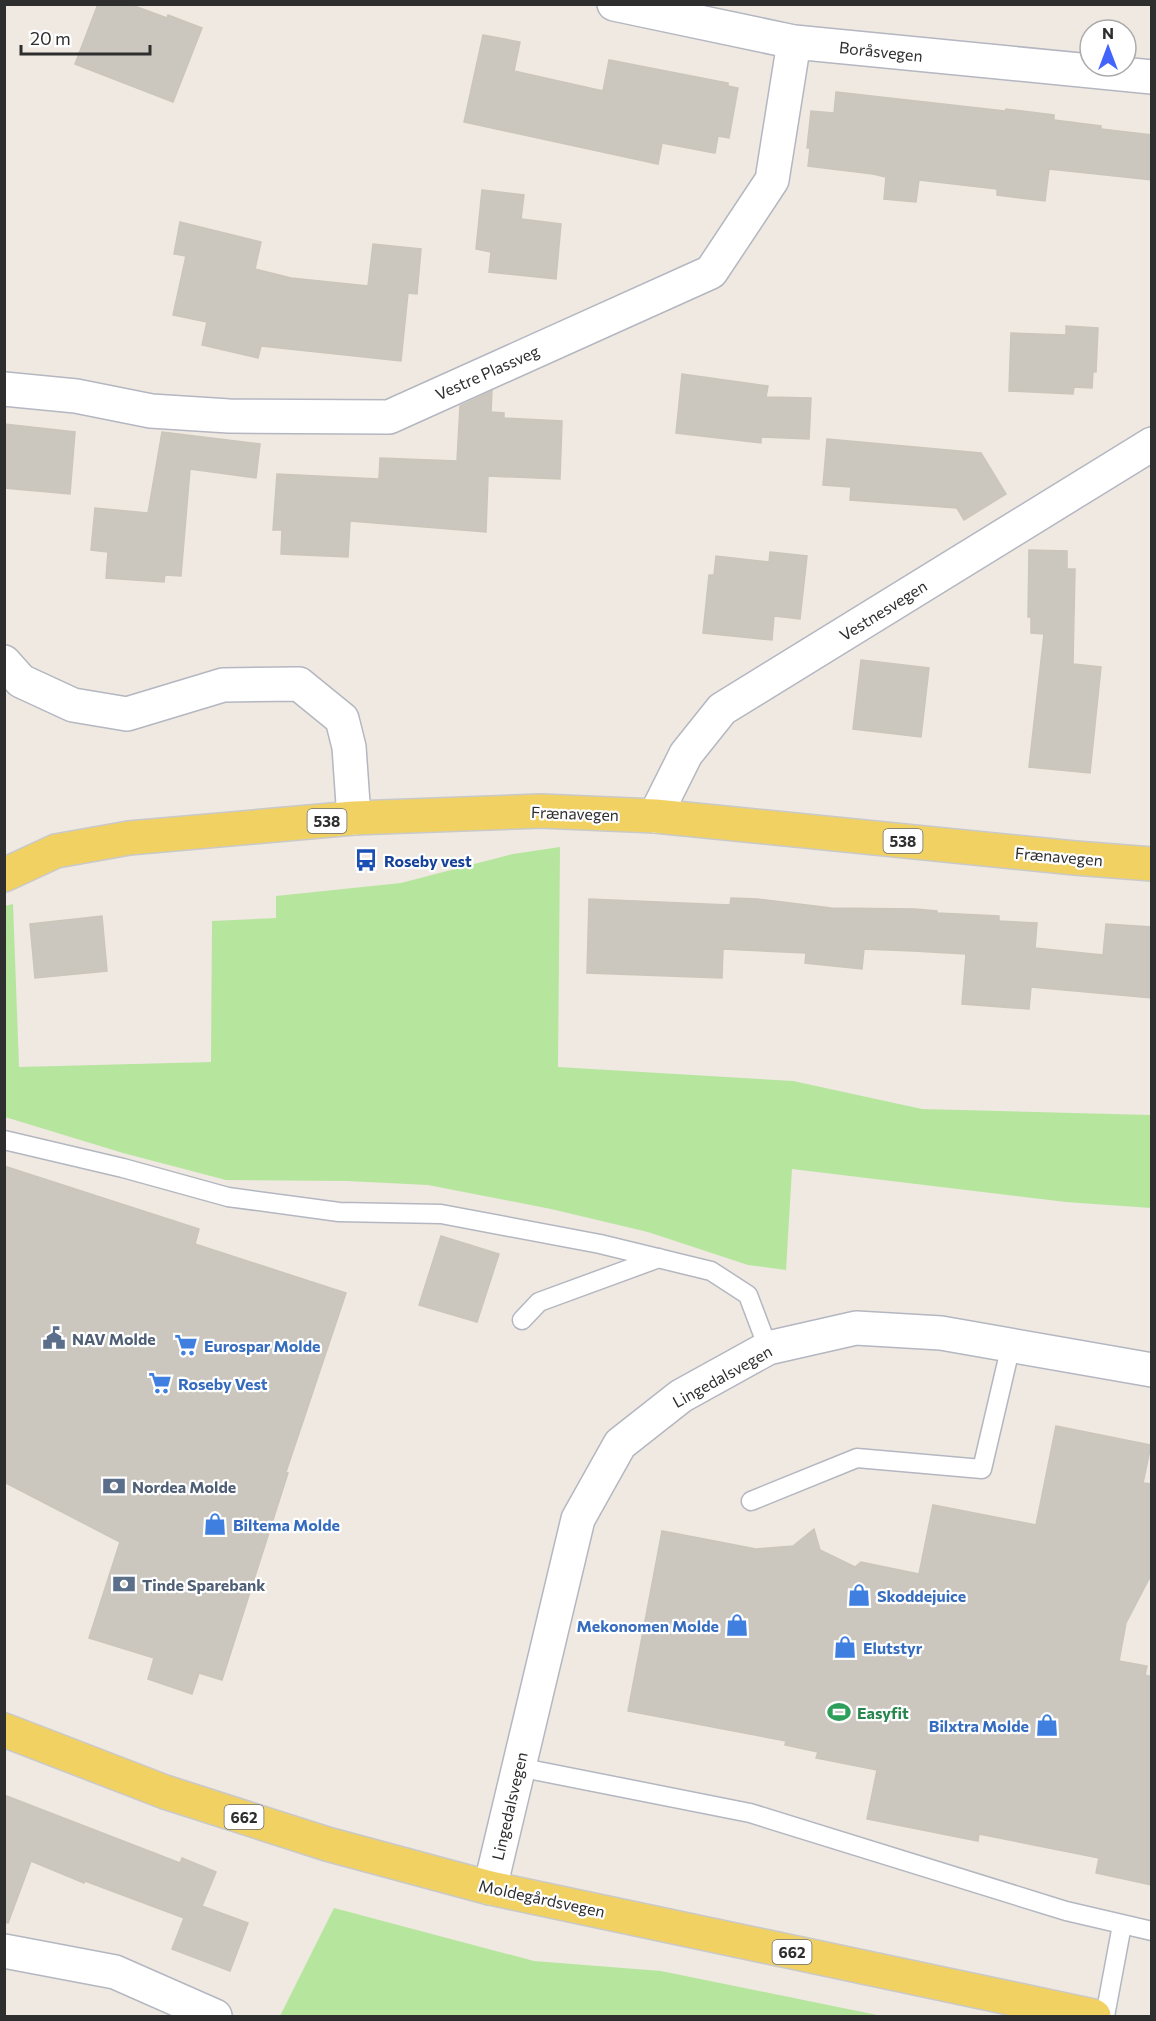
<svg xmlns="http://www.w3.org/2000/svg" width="1156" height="2021" font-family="Commissioner,sans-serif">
<rect width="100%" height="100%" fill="#efe9e1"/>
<!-- green -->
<path fill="#b6e59e" d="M560 847 558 1067 793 1081 922 1109 1151 1115V1208L1066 1202 792 1169 786 1270 748 1265 648 1232 551 1209 428 1185 347 1181 226 1180 123 1153 5 1117V906L13 904 19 1067 211 1062 212 921 276 918V896L401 883 513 854Z
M334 1908 534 1961 661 1971 882 2016H280Z"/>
<!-- building -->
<path fill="#cbc7bf" stroke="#cbc5ba" stroke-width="1.5" d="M98 4H129L167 18 168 15 202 28 173 102 75 64Z
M483 35 520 42 514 71 603 91 609 60 728 83V86L738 88 729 138 718 136 715 153 662 143 658 164 464 122Z
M836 92 1005 111 1006 109 1054 115V120L1101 126V129L1152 135V180L1049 169 1045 201 997 195V189L919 180 916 202 884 199 886 177 873 174 808 166 810 148H807L811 111 834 113Z
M482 190 524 195 521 219 561 224 556 279 489 272 491 252 476 249Z
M180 222 261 242 255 269 291 278 368 286 373 244 421 249 417 294 408 293 401 361 261 346 258 358 202 345 207 322 173 315 186 256 174 254Z
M1066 326 1098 328 1096 372H1093L1092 388 1074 387 1073 394 1009 391 1011 333 1066 335Z
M682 374 768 386 766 397 811 398 809 439 761 437V443L676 433Z
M492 391 491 412 504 413V418L562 421 560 479 488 476 486 532 350 521 348 557 281 554 282 530H273L277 474 379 479 380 458 457 461 460 406Z
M4 424 75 432 70 494 4 488Z
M162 432 260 444 256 478 190 469 181 576 165 575 164 582 106 578 108 552 91 550 95 508 148 513Z
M827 439 981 453 1006 494 964 520 957 508 850 500 851 487 823 485Z
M1029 550 1067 551V569H1075L1073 664 1101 667 1090 773 1029 767 1044 634 1031 633V617H1028Z
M770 552 807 556 800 619 774 616 772 640 703 633 709 575H714L716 556 769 562Z
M861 660 929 668 921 737 853 729Z
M731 898 757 899 831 908 915 909 937 911V913L999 916V921L1037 923 1035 948 1103 955 1106 924 1152 927V998L1031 987 1029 1009 962 1004 966 954 913 951 864 949 862 969 805 963 806 953 723 949 722 978 587 973 589 899 730 905Z
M102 916 107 971 35 978 30 924Z
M4 1166 199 1229 195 1244 346 1293 286 1472 288 1473 222 1680 199 1673 192 1694 148 1679 154 1658 89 1638 120 1542 4 1482Z
M441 1236 499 1254 477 1322 419 1305Z
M1056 1426 1151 1445 1143 1483 1152 1484V1573L1126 1623 1119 1661 1147 1666 1145 1675 1152 1677V1885L1096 1873 1099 1858 979 1834 978 1841 867 1819 877 1770 816 1758 818 1752 785 1745 786 1741 628 1711 662 1531 756 1549 793 1546 814 1529 820 1550 855 1567 861 1562 919 1574 933 1505 1036 1525Z
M4 1795 180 1863 182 1858 216 1872 202 1906 248 1923 230 1971 172 1949 184 1918 85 1881 84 1883 31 1861 8 1923 4 1922Z"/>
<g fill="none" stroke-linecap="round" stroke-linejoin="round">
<!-- lane casing -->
<g stroke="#b4b7c1" stroke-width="21">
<path id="lane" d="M4 1140 123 1168 228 1197 339 1212 441 1214 600 1244 711 1271 748 1295 768 1348
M522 1320 539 1302 659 1258
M751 1501 857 1458 982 1469 1011 1345
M518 1767 750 1813 1066 1911 1152 1931
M1105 2016 1122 1925"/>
</g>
<!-- street casing -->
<g stroke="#b4b7c1" stroke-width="36">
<path id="street" d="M614 4 794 42 1152 77
M4 389 76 396 151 411 229 416 389 417 711 272 772 180 794 42
M4 662 21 681 73 705 127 714 223 685 299 684 342 719 349 747 354 818
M655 816 686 754 722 709 1152 444
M490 1888 578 1519 620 1444 681 1396 768 1348 856 1328 941 1333 1152 1370
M4 1951 115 1972 215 2016"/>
</g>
<!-- primary casing -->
<g stroke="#c9c9c9" stroke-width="36">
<path id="primary" d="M4 875 56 851 129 838 354 818 541 811 655 816 1075 858 1152 864
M4 1730 165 1792 327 1844 490 1888 1094 2016"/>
</g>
<!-- lane -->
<use href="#lane" stroke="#fff" stroke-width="18"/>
<!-- street -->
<use href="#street" stroke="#fff" stroke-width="33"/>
<!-- primary -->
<use href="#primary" stroke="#f2d163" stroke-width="33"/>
</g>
<!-- icons -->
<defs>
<g id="bus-bare" transform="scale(1.8)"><path d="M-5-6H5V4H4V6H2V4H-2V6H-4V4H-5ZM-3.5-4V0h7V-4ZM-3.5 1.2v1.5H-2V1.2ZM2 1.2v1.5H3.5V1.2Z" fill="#1a4fb4" stroke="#fff" stroke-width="2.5" paint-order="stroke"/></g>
<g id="civic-bare" transform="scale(1.8)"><path d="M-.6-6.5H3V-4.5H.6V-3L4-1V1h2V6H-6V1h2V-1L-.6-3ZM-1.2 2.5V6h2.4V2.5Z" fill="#5c6f8a" stroke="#fff" stroke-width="2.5" paint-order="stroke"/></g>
<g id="supermarket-bare" transform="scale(1.8)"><path d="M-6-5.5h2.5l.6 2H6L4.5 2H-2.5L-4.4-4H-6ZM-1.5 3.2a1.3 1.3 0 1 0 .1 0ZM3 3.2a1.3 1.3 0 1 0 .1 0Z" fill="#3f7fe0" stroke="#fff" stroke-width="2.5" paint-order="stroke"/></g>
<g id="bank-bare" transform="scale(1.8)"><path d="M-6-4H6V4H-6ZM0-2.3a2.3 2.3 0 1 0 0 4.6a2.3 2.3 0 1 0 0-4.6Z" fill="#5c6f8a" stroke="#fff" stroke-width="2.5" paint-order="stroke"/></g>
<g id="shop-bare" transform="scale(1.8)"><path d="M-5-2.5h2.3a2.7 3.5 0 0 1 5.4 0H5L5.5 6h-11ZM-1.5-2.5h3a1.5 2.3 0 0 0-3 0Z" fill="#3f7fe0" stroke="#fff" stroke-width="2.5" paint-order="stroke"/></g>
<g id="stadium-bare" transform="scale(1.8)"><path d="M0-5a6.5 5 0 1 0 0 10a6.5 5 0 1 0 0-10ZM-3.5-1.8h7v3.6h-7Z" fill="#2e9e5b" stroke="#fff" stroke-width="2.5" paint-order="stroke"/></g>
</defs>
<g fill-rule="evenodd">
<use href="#bus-bare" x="366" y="860"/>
<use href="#civic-bare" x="54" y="1338"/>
<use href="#supermarket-bare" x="186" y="1345"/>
<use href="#supermarket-bare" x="160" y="1383"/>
<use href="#bank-bare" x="114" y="1486"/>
<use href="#shop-bare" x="215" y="1524"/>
<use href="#bank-bare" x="124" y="1584"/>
<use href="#shop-bare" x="859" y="1595"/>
<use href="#shop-bare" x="737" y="1625"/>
<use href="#shop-bare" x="845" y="1647"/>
<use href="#stadium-bare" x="839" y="1712"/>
<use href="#shop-bare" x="1047" y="1725"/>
</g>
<g text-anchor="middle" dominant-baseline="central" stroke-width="4.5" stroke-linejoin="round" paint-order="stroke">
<!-- shield labels -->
<g fill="#fff" stroke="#6d6d6d" stroke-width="1.5">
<rect x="307.5" y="809" width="39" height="24" rx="4.5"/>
<rect x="883.5" y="829" width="39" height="24" rx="4.5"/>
<rect x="224.5" y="1805" width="39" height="24" rx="4.5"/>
<rect x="772.5" y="1940" width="39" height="24" rx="4.5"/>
</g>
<g font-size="15" font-weight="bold" fill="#2e2e2e">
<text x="327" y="821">538</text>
<text x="903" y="841">538</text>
<text x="244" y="1817">662</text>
<text x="792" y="1952">662</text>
</g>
<!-- street labels -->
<g font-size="16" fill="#2e2e2e" stroke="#fff">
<text transform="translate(881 51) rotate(6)">Boråsvegen</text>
<text transform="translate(487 372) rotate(-24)">Vestre Plassveg</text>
<text transform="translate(883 610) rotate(-32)">Vestnesvegen</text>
<text transform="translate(575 813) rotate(2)">Frænavegen</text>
<text transform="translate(1059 856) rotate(5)">Frænavegen</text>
<text transform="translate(722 1376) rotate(-29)">Lingedalsvegen</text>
<text transform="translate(509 1806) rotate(-77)">Lingedalsvegen</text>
<text transform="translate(542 1898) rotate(12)">Moldegårdsvegen</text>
</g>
<!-- transit labels -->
<g font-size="16" font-weight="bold" fill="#164399" stroke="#fff" text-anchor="start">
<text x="384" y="860">Roseby vest</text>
</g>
<!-- service labels -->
<g font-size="16" font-weight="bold" fill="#4e5e75" stroke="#fff" text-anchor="start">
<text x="72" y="1338">NAV Molde</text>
<text x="132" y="1486">Nordea Molde</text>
<text x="142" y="1584">Tinde Sparebank</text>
</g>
<!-- shop labels -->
<g font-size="16" font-weight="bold" fill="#366cbe" stroke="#fff" text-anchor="start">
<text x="204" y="1345">Eurospar Molde</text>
<text x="178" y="1383">Roseby Vest</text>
<text x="233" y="1524">Biltema Molde</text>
<text x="877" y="1595">Skoddejuice</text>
<text x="719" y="1625" text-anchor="end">Mekonomen Molde</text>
<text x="863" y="1647">Elutstyr</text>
<text x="1029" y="1725" text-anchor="end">Bilxtra Molde</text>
</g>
<!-- leisure labels -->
<g font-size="16" font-weight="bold" fill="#27864d" stroke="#fff" text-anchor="start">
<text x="857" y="1712">Easyfit</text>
</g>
</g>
<!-- border -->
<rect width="1156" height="2021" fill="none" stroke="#2e2e2e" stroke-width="12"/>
<!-- north arrow -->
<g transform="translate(1108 48)"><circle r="28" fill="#ffffff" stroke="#ababab" stroke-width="1.5"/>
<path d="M0-4.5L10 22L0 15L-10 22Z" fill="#4264fb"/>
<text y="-9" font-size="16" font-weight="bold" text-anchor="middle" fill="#2e2e2e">N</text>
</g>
<!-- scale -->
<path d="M21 45v9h129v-9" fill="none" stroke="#2e2e2e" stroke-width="3"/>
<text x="30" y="45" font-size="18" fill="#2e2e2e" stroke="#ffffff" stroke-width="4.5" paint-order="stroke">20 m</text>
</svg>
